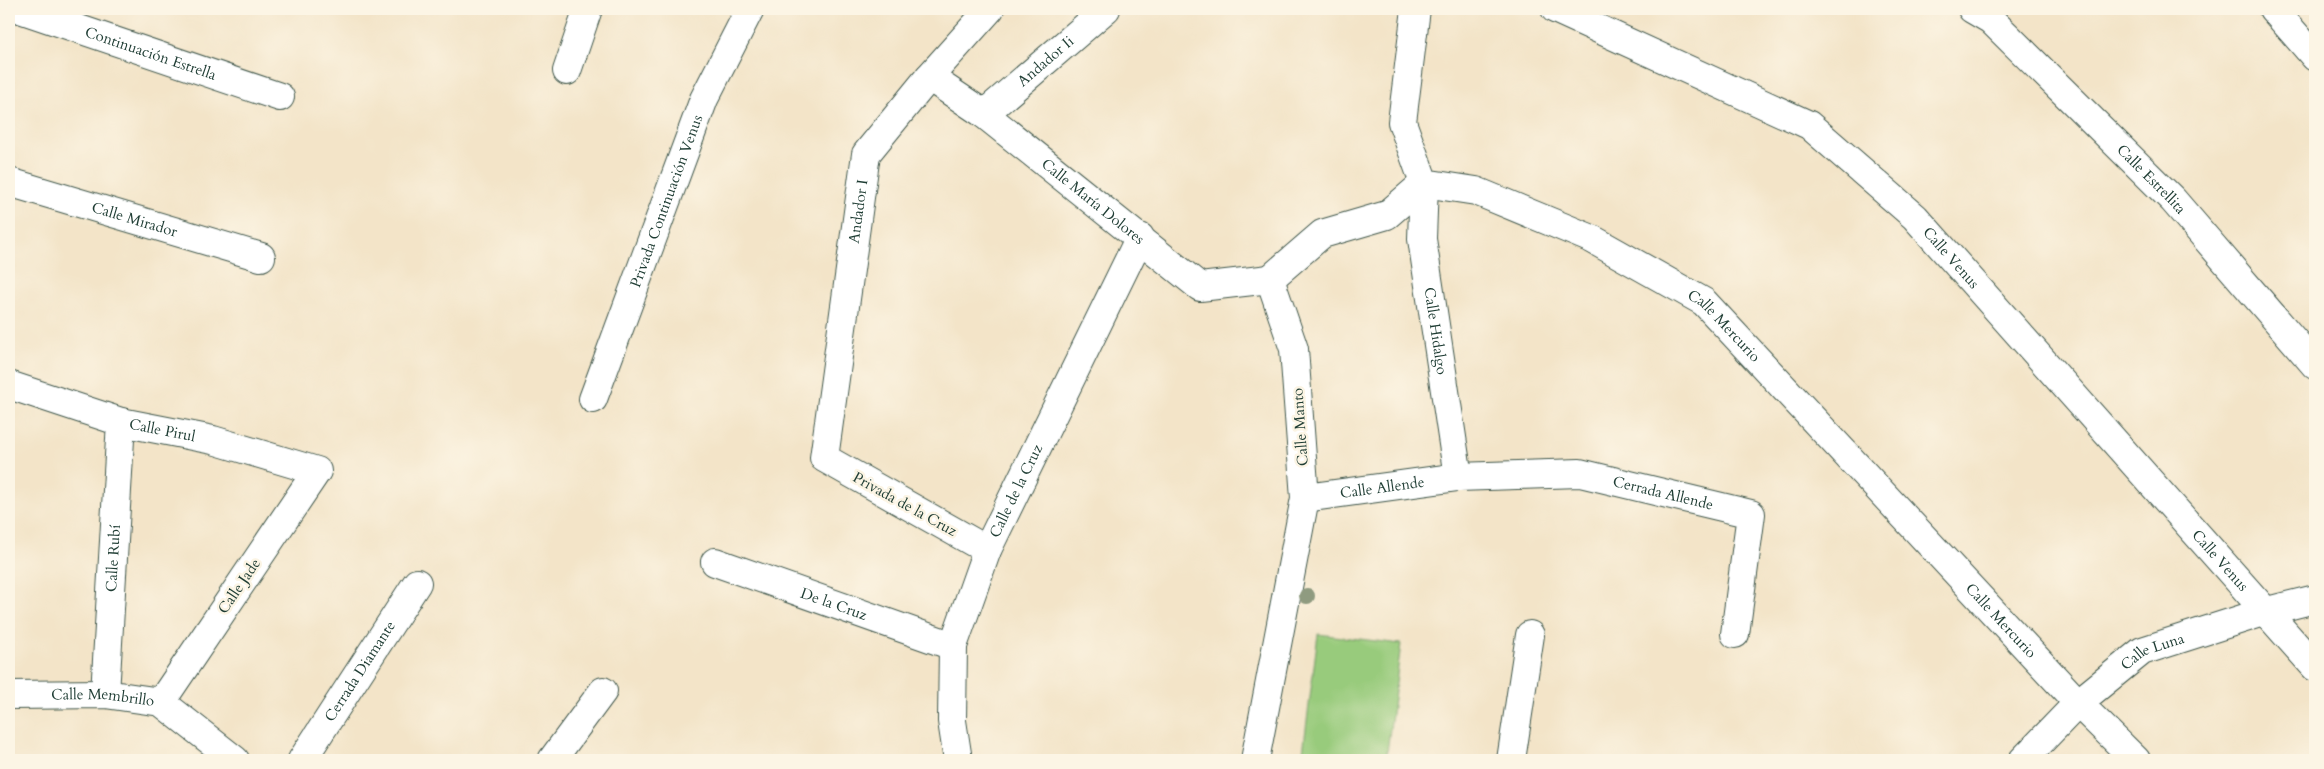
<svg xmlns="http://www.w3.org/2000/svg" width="2324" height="769" font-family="Cardo,serif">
<rect width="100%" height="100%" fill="#fcf5e5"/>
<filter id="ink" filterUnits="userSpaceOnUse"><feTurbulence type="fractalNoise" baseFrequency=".02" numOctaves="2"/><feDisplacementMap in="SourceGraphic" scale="10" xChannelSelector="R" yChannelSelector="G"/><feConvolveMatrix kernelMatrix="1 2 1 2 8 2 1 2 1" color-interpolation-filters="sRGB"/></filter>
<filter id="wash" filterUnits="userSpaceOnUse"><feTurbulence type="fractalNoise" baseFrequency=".0096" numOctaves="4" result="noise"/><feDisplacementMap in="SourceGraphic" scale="20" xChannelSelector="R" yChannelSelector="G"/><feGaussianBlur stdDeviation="1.12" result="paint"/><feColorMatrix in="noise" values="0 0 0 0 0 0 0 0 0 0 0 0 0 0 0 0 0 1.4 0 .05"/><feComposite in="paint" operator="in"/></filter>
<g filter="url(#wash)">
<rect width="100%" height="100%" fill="#f3e4c8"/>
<!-- pitch -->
<path fill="#98cb7b" stroke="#5c8458" d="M1318 634 1401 644 1386 760H1302Z"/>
</g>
<g filter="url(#ink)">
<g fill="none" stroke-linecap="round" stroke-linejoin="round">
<!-- minor casing -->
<g stroke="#3f564a" stroke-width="30">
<g id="minor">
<path id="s1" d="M20 9 280 97"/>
<path id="s2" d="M1416 9 1402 122 1424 183 1476 191 1592 239 1704 302 2078 703 2136 760"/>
<path id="s3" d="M1555 9 1809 125 1915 217 2315 667"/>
<path id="s4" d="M1972 9 1991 20 2173 200 2315 365"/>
<path d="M2273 9 2315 57"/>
<path d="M567 71 588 9"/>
<path id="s5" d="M929 77 984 114 1200 287 1270 279"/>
<path id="s6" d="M984 114 1106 9"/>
<path id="s7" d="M9 182 261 257"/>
<path id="s8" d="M1424 183 1422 239 1458 477"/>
<path d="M1270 279 1322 234 1387 215 1424 183"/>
<path id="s9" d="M9 385 121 422 213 440 317 471 161 702"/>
<path id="s10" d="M593 399 704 99 750 9"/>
<path id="s11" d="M1305 498 1458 477 1580 473 1751 514 1735 634"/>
<path id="s12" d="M987 550 824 458 866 154 929 77 990 9"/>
<path id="s13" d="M715 562 953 646"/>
<path id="s14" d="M105 694 121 422"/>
<path id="s15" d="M9 695 105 694 161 702 235 760"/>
<path id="s16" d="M302 760 417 583"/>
<path d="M552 760 603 691"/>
<path id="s17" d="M958 760 952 721 953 646 987 550 1140 237"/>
<path d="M1255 760 1305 498 1294 349 1270 279"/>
<path d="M1511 760 1530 635"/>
<path id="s18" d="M2023 760 2078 703 2142 651 2267 611 2315 599"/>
</g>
</g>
<!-- minor -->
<use href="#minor" stroke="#fff" stroke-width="28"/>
</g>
<!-- trees -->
<circle fill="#8f9b80" cx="1307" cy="596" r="8"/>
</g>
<g text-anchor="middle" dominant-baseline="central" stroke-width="5" stroke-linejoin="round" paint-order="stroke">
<!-- street labels -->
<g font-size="15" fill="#1f3d34" stroke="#fcf5e5">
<text stroke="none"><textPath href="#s1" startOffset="138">Continuación Estrella</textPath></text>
<text stroke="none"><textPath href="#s6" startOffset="81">Andador Ii</textPath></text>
<text stroke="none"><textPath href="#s4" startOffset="248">Calle Estrellita</textPath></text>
<text stroke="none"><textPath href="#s10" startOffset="211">Privada Continuación Venus</textPath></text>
<text stroke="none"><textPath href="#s5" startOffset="206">Calle María Dolores</textPath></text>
<text stroke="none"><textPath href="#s12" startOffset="436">Andador I</textPath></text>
<text stroke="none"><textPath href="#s7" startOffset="131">Calle Mirador</textPath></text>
<text stroke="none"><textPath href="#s3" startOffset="474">Calle Venus</textPath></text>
<text stroke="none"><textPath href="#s2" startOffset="516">Calle Mercurio</textPath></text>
<text stroke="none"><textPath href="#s8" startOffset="149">Calle Hidalgo</textPath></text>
<text transform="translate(1300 427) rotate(-94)">Calle Manto</text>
<text stroke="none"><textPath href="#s9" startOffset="160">Calle Pirul</textPath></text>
<text stroke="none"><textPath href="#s11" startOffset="78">Calle Allende</textPath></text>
<text stroke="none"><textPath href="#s17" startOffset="282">Calle de la Cruz</textPath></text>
<text stroke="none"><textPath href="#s11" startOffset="362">Cerrada Allende</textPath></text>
<text transform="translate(905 504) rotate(29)">Privada de la Cruz</text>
<text stroke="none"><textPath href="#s14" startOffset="136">Calle Rubí</textPath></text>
<text stroke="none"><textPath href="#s3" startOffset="879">Calle Venus</textPath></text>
<text transform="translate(239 586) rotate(-56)">Calle Jade</text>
<text stroke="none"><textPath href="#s13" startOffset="126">De la Cruz</textPath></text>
<text stroke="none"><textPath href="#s2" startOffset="921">Calle Mercurio</textPath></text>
<text stroke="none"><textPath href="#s18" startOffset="171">Calle Luna</textPath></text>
<text stroke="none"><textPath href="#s16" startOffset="106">Cerrada Diamante</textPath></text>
<text stroke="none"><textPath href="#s15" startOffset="94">Calle Membrillo</textPath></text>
</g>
</g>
<!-- margin -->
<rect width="2324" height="769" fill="none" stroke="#fcf5e5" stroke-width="30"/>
</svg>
